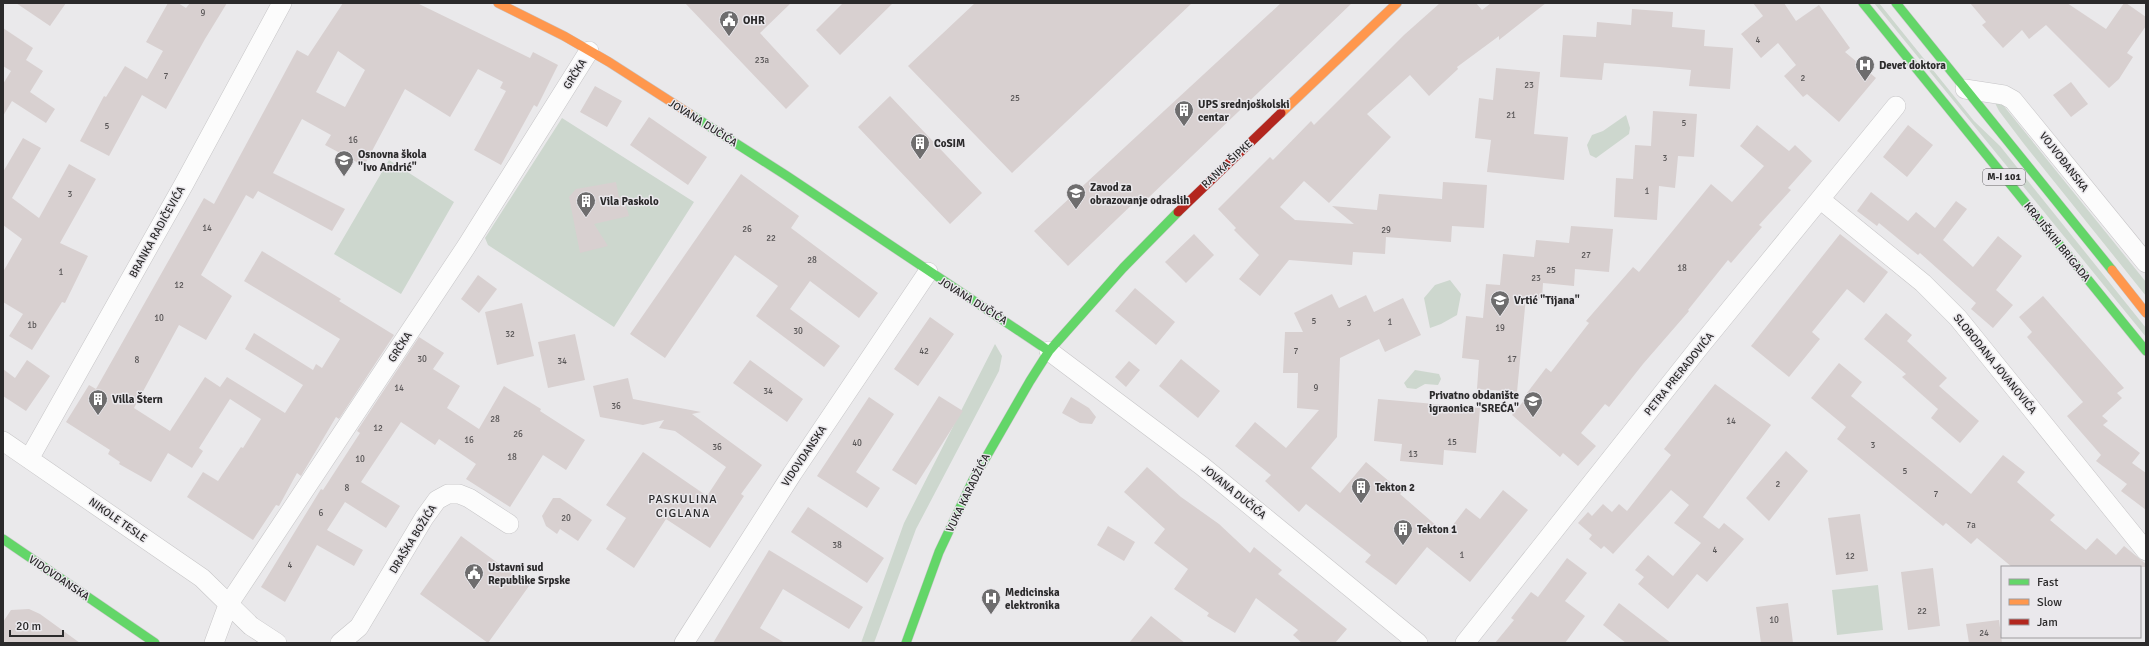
<svg xmlns="http://www.w3.org/2000/svg" width="2149" height="646" font-family="Signika,sans-serif">
<rect width="100%" height="100%" fill="#eae9eb"/>
<!-- green -->
<path fill="#cdd7ce" d="M1874 3H1879L1974 121 2000 146 2146 328V337Z
M1995 103 2003 105 2146 282V296L2024 144 1999 111Z
M1626 115 1630 128 1629 134 1596 158 1590 155 1587 145 1592 135 1603 131Z
M562 118 694 202 614 327 488 245 485 238Z
M389 160 454 202 401 294 334 254Z
M1450 280 1461 294 1457 315 1441 324 1430 328 1424 298 1435 285Z
M995 344 1002 356 999 371 916 529 874 643H861L904 523Z
M1415 370 1439 374 1441 379 1438 385 1425 384 1416 389 1407 388 1404 383Z
M1878 585 1883 630 1837 635 1832 590Z"/>
<!-- building -->
<path fill="#d8d0d0" fill-rule="evenodd" d="M16 3H66L50 26Z
M168 3H178L186 8 190 3H227L205 39 166 109 142 95 109 156 80 141 104 96 106 97 125 66 147 79 163 51 146 42Z
M343 3H417L530 58 533 52 558 65 537 107 534 105 501 165 474 150 506 91 500 88 503 82 478 69 450 117 405 89 364 166 325 145 331 135 302 119 273 173 345 209 332 231 258 191 253 199 246 195 201 275 232 296 206 340 179 325 134 408 170 431 205 377 220 387 227 377 285 413 303 385 245 349 254 333 313 370 316 364 322 368 340 339 244 281 262 251 341 299 339 301 394 335 339 419 336 417 301 476 297 473 279 506 276 505 253 540 187 497 203 472 218 481 241 447 243 448 261 419 230 399 199 448 203 451 192 468 168 453 151 482 119 464 120 462 108 454 110 450 66 422 89 385 96 389 204 198 214 204 297 50 308 56ZM338 51 365 70 345 107 316 92Z
M685 3H791L760 33 809 86 786 109Z
M843 3H893L840 55 816 30Z
M975 3H1192L1012 173 908 66Z
M1281 3H1352L1146 200 1142 195 1068 266 1034 231Z
M1440 3H1476L1482 10 1491 3H1546L1499 40V36L1457 67 1458 69 1429 96 1410 75 1367 114 1391 137 1329 203 1304 181 1280 207 1295 220 1354 224 1332 206 1377 210 1379 194 1442 199 1443 182 1487 185 1484 228 1452 226 1451 242 1386 237 1385 254 1353 252 1352 265 1289 260 1260 296 1239 279 1259 255 1234 230 1236 228 1218 209 1270 157 1273 160 1311 121 1314 125 1404 35Z
M1753 3H1784L1796 21 1819 5 1850 48 1845 52 1876 78 1839 122 1807 94 1803 97 1784 76 1796 65 1778 43 1761 58 1741 34 1763 16Z
M1970 3H2067L2106 29 2124 3H2126L2146 17V26L2127 53 2133 57 2119 79 2109 88 2046 25 2029 39 2022 30 2003 48 1982 25 1986 22Z
M1632 9 1673 12 1672 27 1705 30 1704 46 1733 48 1730 89 1689 86 1691 70 1659 67 1604 63 1602 80 1560 77 1563 35 1596 37 1597 22 1631 25Z
M3 28 33 48 26 60 43 71 30 92 55 109 46 123 12 101 3 116V84L11 71 3 66Z
M1496 68 1540 72 1534 134 1568 137 1564 180 1487 172 1491 140 1475 138 1479 98 1493 100Z
M2071 82 2088 104 2071 117 2053 95Z
M595 86 622 101 607 127 580 112Z
M890 96 982 193 950 224 858 127Z
M1653 111 1697 114 1694 157 1678 156 1675 188 1659 186 1657 220 1614 217 1616 178 1633 179 1635 145 1651 146Z
M649 117 707 157 688 185 630 145Z
M1757 125 1789 151 1795 145 1812 161 1788 188 1791 190 1759 225 1762 227 1731 263 1728 260 1688 310 1689 311 1643 364 1609 407 1605 404 1581 433 1596 446 1578 466 1563 453 1560 457 1512 415 1530 393H1527L1546 368 1551 372 1589 323 1586 321 1633 267 1639 272 1711 184 1732 202 1764 166 1740 146Z
M1908 125 1933 145 1907 177 1883 157Z
M23 138 41 148 12 198 39 218 69 164 96 179 60 243 88 256 65 303 62 302 32 350 9 336 23 314 3 302V272L22 239 3 225V172Z
M741 174 799 216 791 228 878 293 859 318 810 281 790 309 840 346 824 367 756 316 778 286 735 255 665 358 630 334Z
M616 182 619 197H624L629 216 594 224 608 246 580 253 569 197 576 189Z
M1871 192 1908 221 1916 212 1935 228 1956 201 1967 209 1943 240 1973 267 1998 236 2022 256 1996 290 2013 305 1993 328 1971 309 1976 303 1920 253 1918 255 1879 223 1877 226 1857 211Z
M1571 226 1613 229 1609 272 1575 269 1574 286 1543 283 1542 299 1526 297 1517 392 1477 389 1479 360 1462 358 1466 316 1483 318 1486 284 1500 285 1503 254 1534 257 1536 240 1569 243Z
M1194 234 1214 255 1186 283 1165 262Z
M1840 234 1888 272 1864 303 1847 289 1812 332 1820 339 1789 377 1751 346Z
M478 275 497 289 479 313 461 299Z
M1135 288 1175 322 1156 345 1115 311Z
M1332 294 1339 308 1366 295 1374 312 1403 298 1421 335 1385 352 1379 339 1340 358 1337 437 1311 468 1340 493 1366 462 1402 492 1400 494 1446 534 1466 508 1480 519 1503 490 1528 510 1470 582 1427 547 1396 585 1365 562 1371 555 1306 504 1299 512 1265 481 1271 475 1235 446 1255 422 1286 448 1319 410 1297 408 1298 373H1283L1285 332H1303L1294 313Z
M2043 296 2124 388 2117 393 2122 398 2102 416 2108 421 2103 425 2140 453 2132 463 2146 473V510L2121 491 2127 484 2096 461 2101 455 2067 416 2083 402 2027 337 2032 332 2019 317Z
M522 303 534 356 497 365 485 312Z
M1886 313 1912 335 1907 341 1947 378 1939 386 1979 421 1960 443 1931 418 1938 409 1902 377 1906 374 1864 339Z
M930 317 954 334 918 386 894 369Z
M575 334 585 380 548 388 538 342Z
M419 337 444 353 433 369 460 386 447 408 479 429 504 386 541 409 540 411 585 440 566 470 543 455 510 507 466 479 476 464 439 439 435 445 401 422 361 482 400 506 386 528 345 502 327 530 363 550 354 566 317 545 285 602 261 587 321 489 323 490 360 433 357 431Z
M1181 359 1220 391 1198 418 1159 386Z
M27 360 50 376 26 411 3 396V369L15 378Z
M750 360 803 399 787 422 733 383Z
M1129 361 1140 370 1126 387 1115 377Z
M1839 363 1862 382 1851 396 1971 494 2003 455 2025 472 2017 482 2055 515 2050 520 2086 550 2097 538 2116 555 2124 546 2146 564V567H2012L1977 538 1971 544 1946 523 1943 526 1837 439 1846 427 1811 398Z
M628 378 633 399 701 412 692 414 762 465 741 494 744 496 710 548 666 519 634 568 606 549 626 518 606 505 643 452 707 496 726 467 675 431 659 428 664 420 643 425 600 417 593 386Z
M1715 384 1771 425 1703 517 1719 529 1724 523 1744 539 1707 582 1697 574 1668 609 1638 584 1644 577 1635 570 1648 555 1673 576 1701 543 1674 523 1689 505 1671 490 1613 554 1604 546 1601 549 1589 539 1592 535 1578 523 1588 512 1592 516 1603 504 1612 512 1619 504 1627 511 1671 455 1664 449Z
M939 396 963 411 916 485 892 470Z
M869 397 894 414 856 472 880 488 867 508 817 476Z
M1071 397 1089 408 1096 417 1092 424 1080 423 1062 413Z
M1378 399 1480 408 1476 453 1444 450 1443 465 1400 461 1402 444 1374 441Z
M1786 451 1808 471 1769 521 1746 498Z
M1147 467 1181 497 1219 524 1250 553 1254 547 1282 570 1278 574 1347 629 1335 643H1302L1293 635 1298 630 1256 598 1235 633 1207 616 1209 613 1174 589 1188 569 1154 543 1165 529 1124 492Z
M553 498H560L592 520 578 541 560 529 557 534 546 526 542 516Z
M808 507 884 558 867 583 791 532Z
M1860 514 1868 571 1836 575 1828 518Z
M1108 526 1135 542 1124 561 1097 545Z
M461 536 529 586 488 643 420 594Z
M769 550 863 607 849 629 783 589 760 628 785 643H713Z
M1567 558 1587 573 1565 601 1585 616 1565 643H1495L1514 620 1511 618 1531 592 1538 597Z
M1933 568 1940 626 1908 630 1901 572Z
M1619 603 1671 643H1626L1603 625Z
M1788 603 1793 643H1761L1756 607Z
M29 609 40 614 80 643H3V622L11 610Z
M1151 616 1185 643H1129Z
M1999 620 2002 643H1969L1966 624Z"/>
<g fill="none" stroke-linecap="round" stroke-linejoin="round">
<!-- street casing -->
<g stroke="#c6c5c7" stroke-width="20">
<path id="street" d="M1965 89 2004 95 2013 100 2146 263
M1821 200 1923 283 1958 318 2146 551
M1049 351 1202 466 1418 643
M3 441 202 578 251 626 277 643
M29 459 184 184 282 3
M214 643 228 605 466 247 589 51
M340 643 359 627 424 518 437 500 448 494H459L469 498 509 524
M684 643 792 474 928 272
M1465 643 1701 345 1896 106"/>
</g>
<!-- fast casing -->
<g stroke="#c6c5c7" stroke-width="10">
<path id="fast" d="M1863 3 2146 351
M1896 3 2112 270
M690 114 787 176 1049 351
M3 539 155 643
M906 643 939 552 973 480 1030 381 1049 351 1123 268 1178 212"/>
</g>
<!-- slow casing -->
<g stroke="#c6c5c7" stroke-width="10">
<path id="slow" d="M498 3 564 36 609 62 690 114
M1281 113 1397 3
M2112 270 2146 313"/>
</g>
<!-- jam casing -->
<g stroke="#c6c5c7" stroke-width="10">
<path id="jam" d="M1178 212 1281 113"/>
</g>
<!-- street -->
<use href="#street" stroke="#fcfcfc" stroke-width="19"/>
<!-- fast -->
<use href="#fast" stroke="#63d668" stroke-width="9"/>
<!-- slow -->
<use href="#slow" stroke="#ff974d" stroke-width="9"/>
<!-- jam -->
<use href="#jam" stroke="#b3261e" stroke-width="9"/>
</g>
<!-- icons -->
<defs>
<g id="civic-pin" transform="scale(1)"><path d="M0 17L-7.5 6A9.5 9.5 0 1 1 7.5 6Z" fill="#6e6d6e" stroke="#eae8ec"/><path d="M-.6-6.5H3V-4.5H.6V-3L4-1V1h2V6H-6V1h2V-1L-.6-3ZM-1.2 2.5V6h2.4V2.5Z" fill="#fff"/></g>
<g id="hospital-pin" transform="scale(1)"><path d="M0 17L-7.5 6A9.5 9.5 0 1 1 7.5 6Z" fill="#6e6d6e" stroke="#eae8ec"/><path d="M-5-5h3v3.5h4V-5h3V5h-3V1.5h-4V5h-3Z" fill="#fff"/></g>
<g id="building-pin" transform="scale(1)"><path d="M0 17L-7.5 6A9.5 9.5 0 1 1 7.5 6Z" fill="#6e6d6e" stroke="#eae8ec"/><path d="M-4-6H4V6H1V3H-1V6H-4ZM-2.5-4.3h1.7v1.8h-1.7ZM.8-4.3h1.7v1.8H.8ZM-2.5-1h1.7V.8h-1.7ZM.8-1h1.7V.8H.8Z" fill="#fff"/></g>
<g id="school-pin" transform="scale(1)"><path d="M0 17L-7.5 6A9.5 9.5 0 1 1 7.5 6Z" fill="#6e6d6e" stroke="#eae8ec"/><path d="M0-5L7-2L0 1L-7-2ZM-4 1L0 2.5L4 1V4Q0 6-4 4Z" fill="#fff"/></g>
<g id="university-pin" transform="scale(1)"><path d="M0 17L-7.5 6A9.5 9.5 0 1 1 7.5 6Z" fill="#6e6d6e" stroke="#eae8ec"/><path d="M0-5L7-2L0 1L-7-2ZM-4 1L0 2.5L4 1V4Q0 6-4 4Z" fill="#fff"/></g>
</defs>
<g fill-rule="evenodd">
<use href="#civic-pin" x="729" y="20"/>
<use href="#hospital-pin" x="1865" y="65"/>
<use href="#building-pin" x="1184" y="110"/>
<use href="#building-pin" x="920" y="143"/>
<use href="#school-pin" x="344" y="160"/>
<use href="#university-pin" x="1076" y="193"/>
<use href="#building-pin" x="586" y="201"/>
<use href="#school-pin" x="1500" y="300"/>
<use href="#building-pin" x="98" y="399"/>
<use href="#school-pin" x="1533" y="401"/>
<use href="#building-pin" x="1361" y="487"/>
<use href="#building-pin" x="1403" y="529"/>
<use href="#civic-pin" x="474" y="573"/>
<use href="#hospital-pin" x="991" y="598"/>
</g>
<g text-anchor="middle" dominant-baseline="central" stroke-width="3" stroke-linejoin="round" paint-order="stroke">
<!-- number labels -->
<g font-size="9" fill="#585556">
<text x="203" y="13">9</text>
<text x="1758" y="40">4</text>
<text x="762" y="60">23a</text>
<text x="166" y="76">7</text>
<text x="1803" y="78">2</text>
<text x="1529" y="85">23</text>
<text x="1015" y="98">25</text>
<text x="1511" y="115">21</text>
<text x="1684" y="123">5</text>
<text x="107" y="126">5</text>
<text x="353" y="140">16</text>
<text x="1665" y="158">3</text>
<text x="1647" y="191">1</text>
<text x="70" y="194">3</text>
<text x="207" y="228">14</text>
<text x="747" y="229">26</text>
<text x="1386" y="230">29</text>
<text x="771" y="238">22</text>
<text x="1586" y="255">27</text>
<text x="812" y="260">28</text>
<text x="1682" y="268">18</text>
<text x="1551" y="270">25</text>
<text x="61" y="272">1</text>
<text x="1536" y="278">23</text>
<text x="179" y="285">12</text>
<text x="159" y="318">10</text>
<text x="1314" y="321">5</text>
<text x="1390" y="322">1</text>
<text x="1349" y="323">3</text>
<text x="32" y="325">1b</text>
<text x="1500" y="328">19</text>
<text x="798" y="331">30</text>
<text x="510" y="334">32</text>
<text x="924" y="351">42</text>
<text x="1296" y="351">7</text>
<text x="422" y="359">30</text>
<text x="1512" y="359">17</text>
<text x="137" y="360">8</text>
<text x="562" y="361">34</text>
<text x="399" y="388">14</text>
<text x="1316" y="388">9</text>
<text x="768" y="391">34</text>
<text x="616" y="406">36</text>
<text x="495" y="419">28</text>
<text x="1731" y="421">14</text>
<text x="378" y="428">12</text>
<text x="518" y="434">26</text>
<text x="469" y="440">16</text>
<text x="1452" y="442">15</text>
<text x="857" y="443">40</text>
<text x="1873" y="445">3</text>
<text x="717" y="447">36</text>
<text x="1413" y="454">13</text>
<text x="512" y="457">18</text>
<text x="360" y="459">10</text>
<text x="1905" y="471">5</text>
<text x="1778" y="484">2</text>
<text x="347" y="488">8</text>
<text x="1936" y="494">7</text>
<text x="321" y="513">6</text>
<text x="566" y="518">20</text>
<text x="1971" y="525">7a</text>
<text x="837" y="545">38</text>
<text x="1715" y="550">4</text>
<text x="1462" y="555">1</text>
<text x="1850" y="556">12</text>
<text x="290" y="565">4</text>
<text x="1922" y="611">22</text>
<text x="1774" y="620">10</text>
<text x="1984" y="633">24</text>
</g>
<!-- shield labels -->
<rect fill="#eae8ec" stroke="#646365" stroke-width="1" x="1983" y="169" width="42" height="16" rx="3"/>
<g font-size="10" font-weight="bold" fill="#2b2a2b">
<text x="2004" y="177">M-I 101</text>
</g>
<!-- poi labels -->
<g font-size="11" font-weight="bold" fill="#2b2a2b" stroke="#eae8ec" text-anchor="start">
<text x="743" y="20">OHR</text>
<text x="1879" y="65">Devet doktora</text>
<text x="1198" y="104">UPS srednjoškolski<tspan x="1198" dy="13">centar</tspan></text>
<text x="934" y="143">CoSIM</text>
<text x="358" y="154">Osnovna škola<tspan x="358" dy="13">"Ivo Andrić"</tspan></text>
<text x="1090" y="187">Zavod za<tspan x="1090" dy="13">obrazovanje odraslih</tspan></text>
<text x="600" y="201">Vila Paskolo</text>
<text x="1514" y="300">Vrtić "Tijana"</text>
<text x="1519" y="395" text-anchor="end">Privatno obdanište<tspan x="1519" dy="13">igraonica "SREĆA"</tspan></text>
<text x="112" y="399">Villa Štern</text>
<text x="1375" y="487">Tekton 2</text>
<text x="1417" y="529">Tekton 1</text>
<text x="488" y="567">Ustavni sud<tspan x="488" dy="13">Republike Srpske</tspan></text>
<text x="1005" y="592">Medicinska<tspan x="1005" dy="13">elektronika</tspan></text>
</g>
<!-- street labels -->
<g font-size="11" fill="#2b2a2b" stroke="#eae8ec">
<text transform="translate(575 74) rotate(-58)">GRČKA</text>
<text transform="translate(703 123) rotate(32)">JOVANA DUČIĆA</text>
<text transform="translate(2064 162) rotate(52)">VOJVOĐANSKA</text>
<text transform="translate(1227 164) rotate(-43)">RANKA ŠIPKE</text>
<text transform="translate(157 232) rotate(-61)">BRANKA RADIČEVIĆA</text>
<text transform="translate(2057 242) rotate(51)">KRAJIŠKIH BRIGADA</text>
<text transform="translate(973 301) rotate(32)">JOVANA DUČIĆA</text>
<text transform="translate(400 347) rotate(-57)">GRČKA</text>
<text transform="translate(1995 364) rotate(51)">SLOBODANA JOVANOVIĆA</text>
<text transform="translate(1679 374) rotate(-51)">PETRA PRERADOVIĆA</text>
<text transform="translate(804 456) rotate(-56)">VIDOVDANSKA</text>
<text transform="translate(1234 492) rotate(39)">JOVANA DUČIĆA</text>
<text transform="translate(968 493) rotate(-64)">VUKA KARADŽIĆA</text>
<text transform="translate(118 520) rotate(35)">NIKOLE TESLE</text>
<text transform="translate(413 539) rotate(-58)">DRAŠKA BOŽIĆA</text>
<text transform="translate(59 578) rotate(34)">VIDOVDANSKA</text>
</g>
<!-- neighbourhood labels -->
<g font-size="12" letter-spacing="1" fill="#2b2a2b" stroke="#eae8ec">
<text x="683" y="499">PASKULINA<tspan x="683" dy="14">CIGLANA</tspan></text>
</g>
</g>
<!-- border -->
<rect width="2149" height="646" fill="none" stroke="#2b2a2b" stroke-width="8"/>
<!-- legend -->
<rect x="2001" y="566" width="140" height="72" fill="#eae8ec" stroke="#9e9c9f"/>
<rect x="2009" y="579" width="20" height="6" fill="#63d668" stroke="#9e9c9f"/>
<text x="2037" y="586" font-size="12" fill="#2b2a2b">Fast</text>
<rect x="2009" y="599" width="20" height="6" fill="#ff974d" stroke="#9e9c9f"/>
<text x="2037" y="606" font-size="12" fill="#2b2a2b">Slow</text>
<rect x="2009" y="619" width="20" height="6" fill="#b3261e" stroke="#9e9c9f"/>
<text x="2037" y="626" font-size="12" fill="#2b2a2b">Jam</text>
<!-- scale -->
<path d="M10 630v6h53v-6" fill="none" stroke="#2b2a2b" stroke-width="2"/>
<text x="16" y="630" font-size="12" fill="#2b2a2b" stroke="#eae8ec" stroke-width="3" paint-order="stroke">20 m</text>
</svg>
